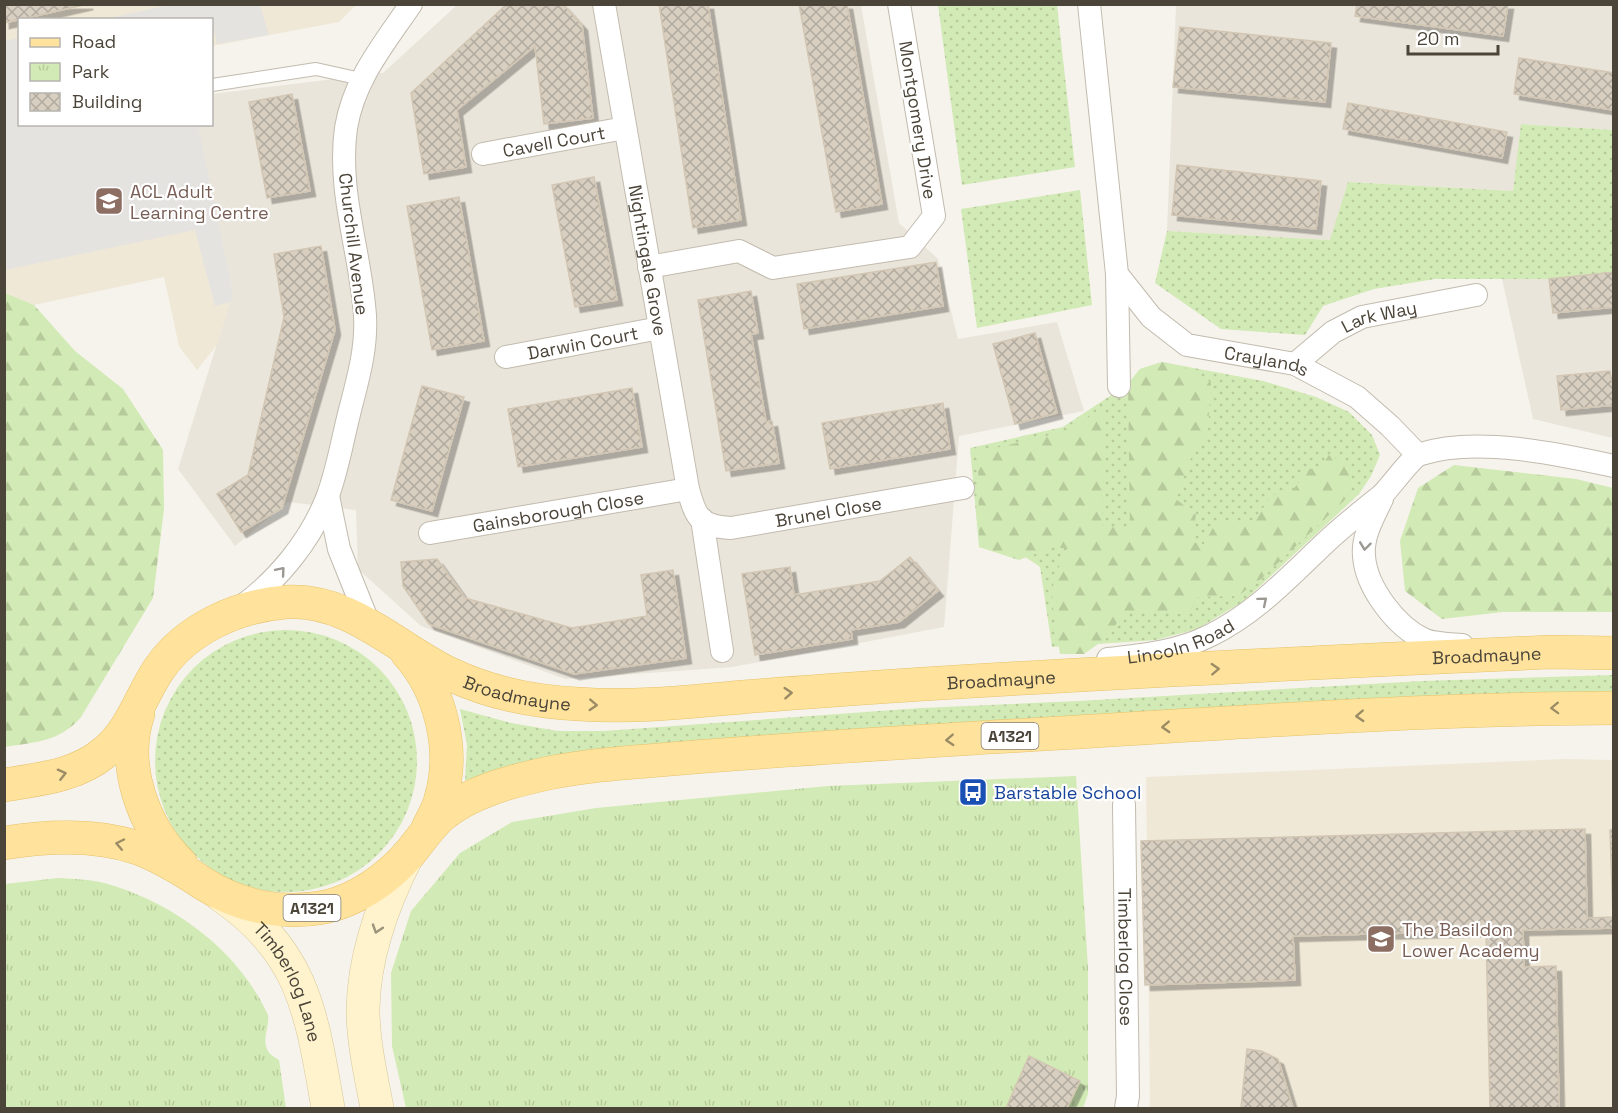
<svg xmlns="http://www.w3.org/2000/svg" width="1618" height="1113" font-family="'Space Grotesk',sans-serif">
<defs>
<pattern id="grass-dots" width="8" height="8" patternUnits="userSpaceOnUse" patternTransform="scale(1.5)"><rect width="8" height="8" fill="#d2eab5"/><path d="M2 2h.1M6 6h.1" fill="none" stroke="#b6ca9c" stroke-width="1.8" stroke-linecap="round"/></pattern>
<pattern id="forest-firs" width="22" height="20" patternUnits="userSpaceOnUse" patternTransform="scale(1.5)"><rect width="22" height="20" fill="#d2eab5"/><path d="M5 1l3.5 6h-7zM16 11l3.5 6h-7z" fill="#b6ca9c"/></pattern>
<pattern id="park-tufts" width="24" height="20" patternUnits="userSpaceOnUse" patternTransform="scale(1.5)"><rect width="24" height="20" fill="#d2eab5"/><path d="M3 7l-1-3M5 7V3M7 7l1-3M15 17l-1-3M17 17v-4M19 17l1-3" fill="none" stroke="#b6ca9c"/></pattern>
<pattern id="building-cross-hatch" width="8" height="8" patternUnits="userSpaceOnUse" patternTransform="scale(1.5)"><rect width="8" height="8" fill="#d8cfc1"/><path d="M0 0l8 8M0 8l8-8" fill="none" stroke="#b1aa9e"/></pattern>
<filter id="shadow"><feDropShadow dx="5.5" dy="5.5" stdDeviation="0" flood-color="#0004"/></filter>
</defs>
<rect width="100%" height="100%" fill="#f6f3ec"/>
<!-- residential -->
<path fill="#eae5da" d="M457 5H861L899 223 938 259 958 339 1057 322 1084 411 959 436 944 627 733 667 565 679 421 626 358 569 356 510 288 502 235 546 178 469 233 292 197 125 212 124V94L383 73Z
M1176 5H1613V130L1522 124 1513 191 1348 182 1331 240 1167 231Z
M1613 272V438L1533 419 1502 279H1549Z"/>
<!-- education -->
<path fill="#efe8d6" d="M4 5H356L339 22 212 46V20H20V124L198 125 233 292 217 345 197 370 179 346 164 277 34 305 5 293Z
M1565 759 1613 760V1108H1149L1150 1101 1146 777Z"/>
<!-- grass -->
<path fill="url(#grass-dots)" d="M938 5H1057L1075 167 962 185Z
M1521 124 1613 130V272L1549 279H1435L1374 289 1323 306 1305 335 1221 329 1155 283 1167 231 1330 240 1348 182 1513 191Z
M1080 190 1092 305 977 328 961 209Z
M1162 362 1263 381 1316 397 1349 412 1372 435 1380 455 1371 476 1359 494 1244 601 1197 629 1156 640 1052 647 1040 567 1021 554 979 547 970 448 1063 427 1128 384 1140 369Z
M155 761a131 131 0 1 1 262 0a131 131 0 1 1-262 0Z
M1614 675 1613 697 470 782 465 780 467 745 460 709 511 723 558 731H604L921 708 1079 701 1422 681Z"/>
<!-- forest -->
<path fill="url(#forest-firs)" d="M5 293 34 305 75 351 123 389 163 450 164 509 153 598 81 717C60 742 35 742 5 747Z
M1162 362 1183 367 1211 382 1208 430 1190 460 1176 499 1196 515 1191 542 1204 544 1215 524 1254 521 1272 495 1292 491 1309 469 1320 468 1329 455 1349 466 1350 495 1261 579 1238 596 1198 597 1191 609 1183 615 1174 612 1123 613 1108 637 1084 654H1060L1052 602 1054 575 1070 549 1054 547 1019 560 979 547 978 452 1072 430 1103 406 1102 527H1130L1128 384 1140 369Z
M1454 465 1576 479 1613 488V612H1503L1442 619 1405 591 1400 541 1418 488Z"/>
<!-- park -->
<path fill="url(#park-tufts)" d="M1076 776 1088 968V1094L1083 1108H406L392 1046 391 973 411 911 460 853 512 822 596 808 828 786Z
M58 878C73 879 90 879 104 883 170 901 233 946 264 1007 265 1010 267 1012 268 1015 270 1027 261 1039 268 1051 270 1055 276 1058 279 1060L286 1108H5V884Z"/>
<!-- parking -->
<path fill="#e5e3e0" d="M173 4 260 5 269 35 217 44 212 20 105 19Z
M19 38 20 124 198 125 233 292 231 302 215 306 195 230 5 270V41Z"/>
<!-- building -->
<path fill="url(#building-cross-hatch)" stroke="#d3c7b4" stroke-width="1.5" filter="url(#shadow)" d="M4 4H88L4 23Z
M507 4H563L582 25 593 118 544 124 535 46 457 110 466 167 424 174 411 93Z
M659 4H708L741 220 693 228Z
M799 4H847L882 204 836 212Z
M1357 4H1508L1503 36 1355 16Z
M1180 27 1331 43 1325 102 1173 87Z
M1519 58 1614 73V110L1514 94Z
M292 94 310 191 267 198 249 102Z
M1348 103 1507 132 1502 158 1343 129Z
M1177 165 1321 181 1316 229 1172 215Z
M594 177 617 300 575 307 552 185Z
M459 197 484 341 432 350 407 206Z
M321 246 335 330 282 508 241 532 217 494 248 475 284 317 274 254Z
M936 262 943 306 804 329 797 284Z
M1614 272V307L1553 313 1549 279Z
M751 291 758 333 751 334 766 422 772 421 779 463 726 471 698 300Z
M1035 333 1057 413 1015 424 993 344Z
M1610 371 1611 380 1614 379V405L1561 410 1557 376Z
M422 386 464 397 432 511 391 500Z
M632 388 642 447 518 467 508 409Z
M943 403 950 449 830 469 822 423Z
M910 557 938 591 899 622 851 630 852 639 755 655 742 574 790 567 794 595 880 581Z
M437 559 465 598 572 628 647 616 641 575 673 570 686 658 574 674 429 624 403 586 401 562Z
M1585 829 1587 918 1613 917 1610 830 1614 829V928L1523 930 1524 967 1556 966 1559 1108H1490L1486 931 1293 936 1295 980 1145 985 1141 841Z
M1247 1049 1261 1051 1278 1059 1293 1108H1241Z
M1029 1056 1080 1081 1067 1108H1006Z"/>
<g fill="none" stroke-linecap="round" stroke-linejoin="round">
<!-- service casing -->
<g stroke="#c2bbae" stroke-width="14">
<path id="service" d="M212 85 316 69 361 79"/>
</g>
<!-- minor casing -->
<g stroke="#c2bbae" stroke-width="24">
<g id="minor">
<path id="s1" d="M604 4 688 489C696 518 699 526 731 528L963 488"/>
<path id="s2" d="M1089 4 1117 274 1151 317 1187 345 1295 364 1357 397 1390 426 1418 455"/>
<path id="s3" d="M483 154 625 128"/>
<path d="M649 267 739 251 773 268 910 247 934 216 899 4"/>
<path d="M1117 274 1119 386"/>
<path id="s4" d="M506 357 660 328"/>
<path id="s5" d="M1295 364 1333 332 1362 317 1476 295"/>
<path d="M328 496 339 549 369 624"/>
<path d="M1382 499C1374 516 1362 536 1364 556 1366 587 1396 627 1425 640 1435 644 1451 644 1462 645"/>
<path d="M702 519 722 651"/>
<path id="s6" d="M430 533 688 489"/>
<path d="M241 607C278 580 310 541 327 498 337 472 342 442 349 414 357 382 367 350 365 316 361 253 337 192 346 128 354 79 384 44 411 4"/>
<path id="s7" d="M1108 659C1142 655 1177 652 1209 636 1255 614 1289 577 1325 543 1343 526 1362 511 1381 496 1391 487 1411 457 1421 454 1475 436 1559 454 1614 466"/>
<path id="s8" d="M1124 805 1128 1096 1126 1108"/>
</g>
</g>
<!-- secondary casing -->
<g stroke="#d6c79b" stroke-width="34">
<g id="secondary">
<path id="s9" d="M222 896C305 952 312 1017 328 1108"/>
<path d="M377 1108C371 1076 363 1042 363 1009 364 955 383 903 407 856"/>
</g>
</g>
<!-- primary casing -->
<g stroke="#e6c16a" stroke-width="34">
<g id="primary">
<path d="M407 653C441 690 455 750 441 798 439 808 432 819 428 828"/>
<path d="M138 714C121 766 143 827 181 864"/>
<path id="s10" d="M4 785C40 779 77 776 105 752 132 730 140 697 159 669 187 628 238 606 286 602 350 598 397 649 450 674 490 693 534 702 578 704 633 708 688 702 743 697 803 692 864 688 924 684 1133 671 1343 661 1552 652L1614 653"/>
<path d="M4 843C47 836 96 834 138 848 162 857 183 870 204 884 240 907 283 915 325 907 357 900 387 879 409 854 419 842 429 827 441 816 471 791 512 781 549 773 593 764 638 762 683 758 781 750 878 744 976 738 1188 726 1401 709 1614 708"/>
</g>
</g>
<!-- service -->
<use href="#service" stroke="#fff" stroke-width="12"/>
<!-- minor -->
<use href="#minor" stroke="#fff" stroke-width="22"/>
<!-- secondary -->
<use href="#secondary" stroke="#fff3cd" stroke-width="33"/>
<!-- primary -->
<use href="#primary" stroke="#ffe39c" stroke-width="33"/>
</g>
<!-- one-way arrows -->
<defs><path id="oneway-chevron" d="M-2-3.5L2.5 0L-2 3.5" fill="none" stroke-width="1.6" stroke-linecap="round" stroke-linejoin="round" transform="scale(1.5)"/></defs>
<g stroke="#9c9892">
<use href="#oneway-chevron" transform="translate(1365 546) rotate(97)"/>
<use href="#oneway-chevron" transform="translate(281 571) rotate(-50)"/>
<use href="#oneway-chevron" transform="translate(1263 601) rotate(-40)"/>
</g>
<g stroke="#9c8c66">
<use href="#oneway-chevron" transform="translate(1215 669) rotate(-3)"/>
<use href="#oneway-chevron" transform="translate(788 693) rotate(-4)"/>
<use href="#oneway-chevron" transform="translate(593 705) rotate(3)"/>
<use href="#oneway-chevron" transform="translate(1555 708) rotate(178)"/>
<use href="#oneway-chevron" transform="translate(1360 716) rotate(177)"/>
<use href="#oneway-chevron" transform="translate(1166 727) rotate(177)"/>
<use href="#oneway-chevron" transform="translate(950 740) rotate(177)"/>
<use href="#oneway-chevron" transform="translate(62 774) rotate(-14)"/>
<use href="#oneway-chevron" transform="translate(120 844) rotate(-168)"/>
</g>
<use stroke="#9c937c" href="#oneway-chevron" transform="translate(377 929) rotate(108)"/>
<!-- icons -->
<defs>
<g id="university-square" transform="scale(1.5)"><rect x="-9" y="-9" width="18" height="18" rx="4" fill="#8d6e63" stroke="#fff"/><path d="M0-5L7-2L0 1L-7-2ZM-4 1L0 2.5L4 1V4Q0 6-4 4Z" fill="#fff"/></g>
<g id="bus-square" transform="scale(1.5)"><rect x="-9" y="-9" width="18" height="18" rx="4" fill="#1a4fb4" stroke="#fff"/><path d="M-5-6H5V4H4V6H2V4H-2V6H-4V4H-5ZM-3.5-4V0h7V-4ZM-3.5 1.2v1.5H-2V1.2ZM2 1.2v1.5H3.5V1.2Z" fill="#fff"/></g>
<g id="school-square" transform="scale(1.5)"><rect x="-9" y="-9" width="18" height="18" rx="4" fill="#8d6e63" stroke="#fff"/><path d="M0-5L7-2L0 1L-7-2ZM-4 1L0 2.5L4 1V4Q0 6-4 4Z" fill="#fff"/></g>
</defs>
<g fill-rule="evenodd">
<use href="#university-square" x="109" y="201"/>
<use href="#bus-square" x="973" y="792"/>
<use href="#school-square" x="1381" y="939"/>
</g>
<g text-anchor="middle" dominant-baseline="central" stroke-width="4.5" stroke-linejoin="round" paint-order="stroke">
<!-- shield labels -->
<g fill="#fff" stroke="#817c74" stroke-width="1.5">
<rect x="981.5" y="723" width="57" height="26" rx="4.5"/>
<rect x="283.5" y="895" width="57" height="26" rx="4.5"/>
</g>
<g font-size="16" font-weight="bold" fill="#4b4439">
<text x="1010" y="736">A1321</text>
<text x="312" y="908">A1321</text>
</g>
<!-- street labels -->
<g font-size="18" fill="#4b4439" stroke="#fff">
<text transform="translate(918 120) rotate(81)">Montgomery Drive</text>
<text stroke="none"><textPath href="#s3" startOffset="72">Cavell Court</textPath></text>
<text transform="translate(354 244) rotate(83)">Churchill Avenue</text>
<text stroke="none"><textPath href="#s1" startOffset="260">Nightingale Grove</textPath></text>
<text stroke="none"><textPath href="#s5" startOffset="99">Lark Way</textPath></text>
<text stroke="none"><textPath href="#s4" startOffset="78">Darwin Court</textPath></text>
<text stroke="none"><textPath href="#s2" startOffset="453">Craylands</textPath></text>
<text stroke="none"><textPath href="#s6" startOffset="130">Gainsborough Close</textPath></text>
<text stroke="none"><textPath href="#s1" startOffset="656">Brunel Close</textPath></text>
<text stroke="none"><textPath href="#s7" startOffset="75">Lincoln Road</textPath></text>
<text stroke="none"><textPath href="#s10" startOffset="1580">Broadmayne</textPath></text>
<text stroke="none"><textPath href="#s10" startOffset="1094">Broadmayne</textPath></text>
<text stroke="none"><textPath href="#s10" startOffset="608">Broadmayne</textPath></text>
<text stroke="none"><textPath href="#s8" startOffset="152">Timberlog Close</textPath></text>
<text stroke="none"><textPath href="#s9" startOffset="112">Timberlog Lane</textPath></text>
</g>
<!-- education labels -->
<g font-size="18" fill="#785e54" stroke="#fff" text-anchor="start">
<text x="130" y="191">ACL Adult<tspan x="130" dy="21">Learning Centre</tspan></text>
<text x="1402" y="929">The Basildon<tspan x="1402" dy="21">Lower Academy</tspan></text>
</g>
<!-- transit labels -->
<g font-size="18" fill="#164399" stroke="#fff" text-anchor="start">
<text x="994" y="792">Barstable School</text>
</g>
</g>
<!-- border -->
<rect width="1618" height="1113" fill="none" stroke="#4b4439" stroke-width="12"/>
<!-- legend -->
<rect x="18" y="18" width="195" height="108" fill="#ffffff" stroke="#b7b4b0" stroke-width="1.5"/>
<rect x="30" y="38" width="30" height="9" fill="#ffe39c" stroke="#b7b4b0" stroke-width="1.5"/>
<text x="72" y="48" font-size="18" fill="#4b4439">Road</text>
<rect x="30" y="63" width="30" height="18" fill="url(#park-tufts)" stroke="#b7b4b0" stroke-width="1.5"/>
<text x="72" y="78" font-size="18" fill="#4b4439">Park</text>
<rect x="30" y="93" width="30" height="18" fill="url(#building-cross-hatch)" stroke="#b7b4b0" stroke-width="1.5"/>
<text x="72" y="108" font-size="18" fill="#4b4439">Building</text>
<!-- scale -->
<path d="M1408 45v9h90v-9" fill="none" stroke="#4b4439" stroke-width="3"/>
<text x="1417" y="45" font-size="18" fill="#4b4439" stroke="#ffffff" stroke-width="4.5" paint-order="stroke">20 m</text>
</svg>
